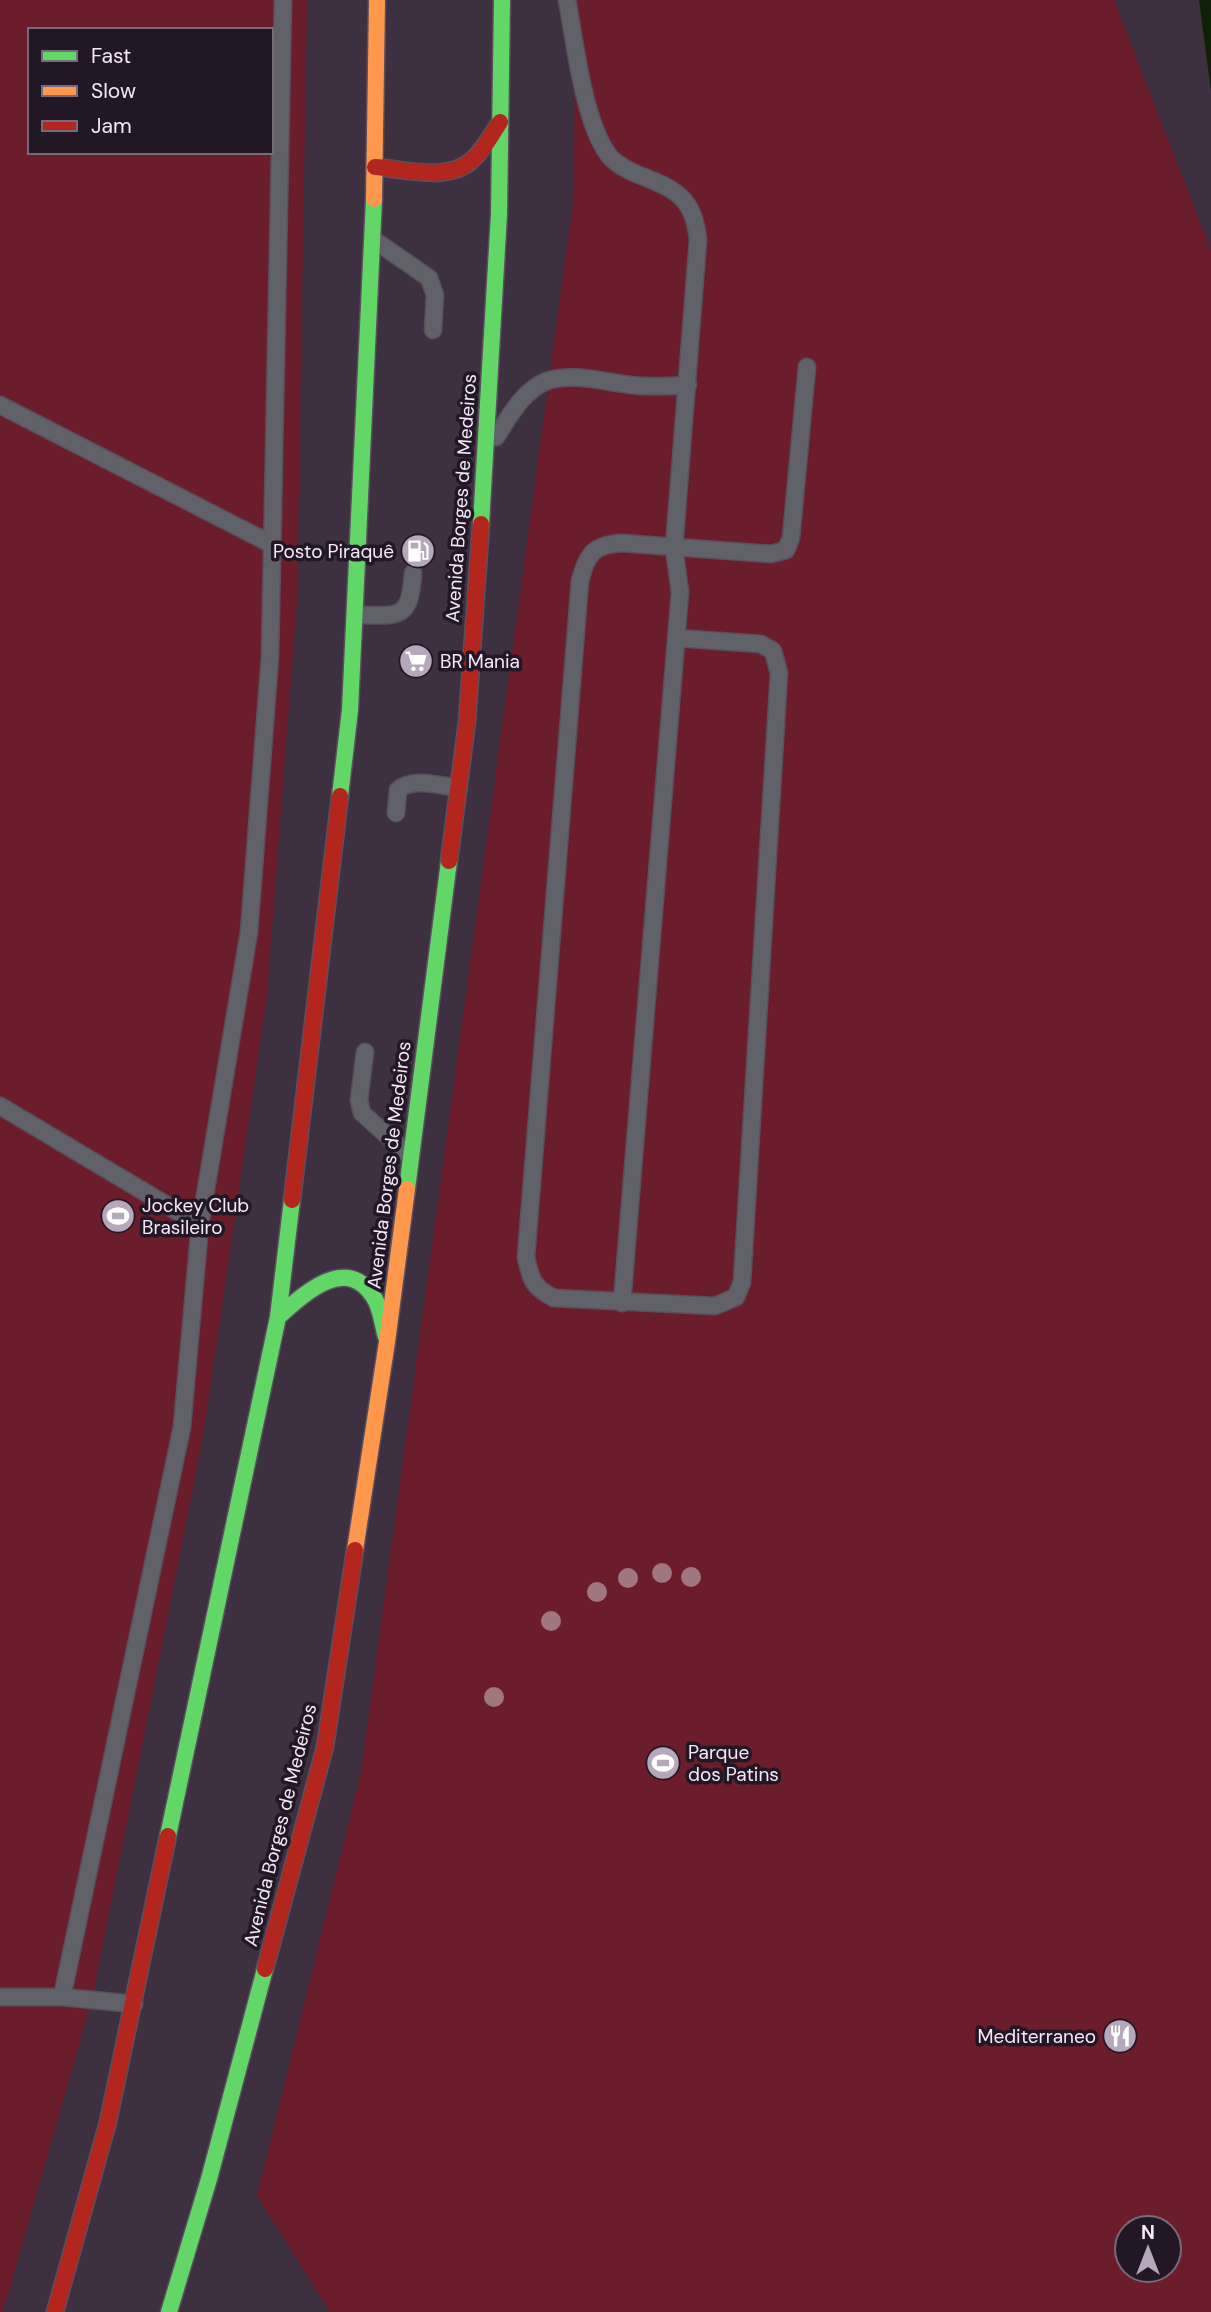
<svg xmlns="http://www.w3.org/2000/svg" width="1211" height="2312" font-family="'DM Sans',sans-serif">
<rect width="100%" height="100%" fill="#3c3041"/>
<!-- green -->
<path fill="#6c1d2b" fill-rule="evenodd" d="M0 0H307L297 601 267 995 203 1437 92 1999 3 2312H0ZM30 30H271V152H30Z
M575 0H1114L1211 251V2312H330L257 2196 361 1772 574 194ZM1127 2228H1169V2270H1127Z"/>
<!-- water -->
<path fill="#0e2106" d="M1199 0H1211V91Z"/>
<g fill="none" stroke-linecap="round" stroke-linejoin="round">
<!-- lane casing -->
<g stroke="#594f5d" stroke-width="19">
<path id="lane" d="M567 0C575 42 584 127 611 158 619 166 629 171 639 175 675 189 694 197 698 240L674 548 680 592 622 1303
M374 240 429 278 435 295 433 330
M0 405 273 545
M496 437C509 417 523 390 547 381 576 371 613 385 644 386 658 387 673 386 688 385
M355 615C398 615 410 622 413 573
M676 638 761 644 773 651 779 673 742 1282 736 1297 715 1306 554 1298C532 1287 531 1279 526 1257L580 581C587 554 593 545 621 543L771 554 786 550 791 538 807 367
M396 813 398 790C413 777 440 786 459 788
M365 1052 359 1100 362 1113 410 1156
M0 1106 200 1225
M0 1997H62L134 2004
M62 1997 182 1427 200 1225 249 932 270 657 283 0"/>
</g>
<!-- fast casing -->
<g stroke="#594f5d" stroke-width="19">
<path id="fast" d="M481 524 499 214 502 0
M340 796 350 710 374 199
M407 1189 449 861
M278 1317C303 1295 345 1254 373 1296 381 1307 382 1324 386 1337
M168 1836 278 1317 292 1200
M169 2312 209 2179 265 1969"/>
</g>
<!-- slow casing -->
<g stroke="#594f5d" stroke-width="19">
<path id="slow" d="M374 199 377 0
M355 1550 387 1342 407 1189"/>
</g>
<!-- jam casing -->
<g stroke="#594f5d" stroke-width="19">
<path id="jam" d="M375 167C403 169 447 182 471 161 483 151 491 136 500 122
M449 861 467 722 481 524
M292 1200 340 796
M265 1969 325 1747 355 1550
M55 2312 108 2122 168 1836"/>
</g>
<!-- lane -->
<use href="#lane" stroke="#616269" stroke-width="16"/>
<!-- fast -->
<use href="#fast" stroke="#63d668" stroke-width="16"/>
<!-- slow -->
<use href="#slow" stroke="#ff974d" stroke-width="16"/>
<!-- jam -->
<use href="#jam" stroke="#b3261e" stroke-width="16"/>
</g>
<!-- trees -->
<g fill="#a0767f">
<circle cx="662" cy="1573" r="10"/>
<circle cx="691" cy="1577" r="10"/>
<circle cx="628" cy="1578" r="10"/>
<circle cx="597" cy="1592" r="10"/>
<circle cx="551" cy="1621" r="10"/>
<circle cx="494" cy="1697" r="10"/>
</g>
<!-- icons -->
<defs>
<g id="fuel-disc" transform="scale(1.75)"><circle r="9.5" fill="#b5a8ba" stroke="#211725"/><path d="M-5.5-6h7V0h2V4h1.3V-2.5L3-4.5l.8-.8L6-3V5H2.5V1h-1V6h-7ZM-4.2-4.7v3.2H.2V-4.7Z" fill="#fff"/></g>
<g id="supermarket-disc" transform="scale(1.75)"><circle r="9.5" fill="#b5a8ba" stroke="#211725"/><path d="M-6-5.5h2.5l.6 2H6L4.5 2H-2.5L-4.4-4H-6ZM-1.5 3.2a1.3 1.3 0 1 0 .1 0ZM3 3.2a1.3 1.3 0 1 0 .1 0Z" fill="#fff"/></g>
<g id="stadium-disc" transform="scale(1.75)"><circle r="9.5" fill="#b5a8ba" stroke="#211725"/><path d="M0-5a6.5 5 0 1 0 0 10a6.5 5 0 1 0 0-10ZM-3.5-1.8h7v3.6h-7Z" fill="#fff"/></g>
<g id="restaurant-disc" transform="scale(1.75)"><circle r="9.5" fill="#b5a8ba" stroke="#211725"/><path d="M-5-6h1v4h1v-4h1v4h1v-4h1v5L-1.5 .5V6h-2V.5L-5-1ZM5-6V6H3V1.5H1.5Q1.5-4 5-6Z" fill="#fff"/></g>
</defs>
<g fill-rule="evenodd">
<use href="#fuel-disc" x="418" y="551"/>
<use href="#supermarket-disc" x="416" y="661"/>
<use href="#stadium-disc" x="118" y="1216"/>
<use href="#stadium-disc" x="663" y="1763"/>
<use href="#restaurant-disc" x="1120" y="2036"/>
</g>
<g text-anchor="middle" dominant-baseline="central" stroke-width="7" stroke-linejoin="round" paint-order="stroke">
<!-- street labels -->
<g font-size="19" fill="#f6e8fb" stroke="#211725">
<text transform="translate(461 498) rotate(-86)">Avenida Borges de Medeiros</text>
<text transform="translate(389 1165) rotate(-83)">Avenida Borges de Medeiros</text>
<text transform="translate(280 1825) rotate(-76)">Avenida Borges de Medeiros</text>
</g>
<!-- poi labels -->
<g font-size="19" fill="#f6e8fb" stroke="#211725" text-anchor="start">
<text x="394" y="551" text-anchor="end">Posto Piraquê</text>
<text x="440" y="661">BR Mania</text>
<text x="142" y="1205">Jockey Club<tspan x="142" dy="22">Brasileiro</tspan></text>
<text x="688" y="1752">Parque<tspan x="688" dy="22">dos Patins</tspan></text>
<text x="1096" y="2036" text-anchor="end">Mediterraneo</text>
</g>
</g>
<!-- legend -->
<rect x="28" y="28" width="245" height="126" fill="#211725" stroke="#766b7b" stroke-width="2"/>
<rect x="42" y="51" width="35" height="10" fill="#63d668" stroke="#766b7b" stroke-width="2"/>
<text x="91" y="63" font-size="21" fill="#f6e8fb">Fast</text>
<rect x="42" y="86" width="35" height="10" fill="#ff974d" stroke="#766b7b" stroke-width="2"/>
<text x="91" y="98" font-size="21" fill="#f6e8fb">Slow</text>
<rect x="42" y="121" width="35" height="10" fill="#b3261e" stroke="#766b7b" stroke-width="2"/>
<text x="91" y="133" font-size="21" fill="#f6e8fb">Jam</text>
<!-- north arrow -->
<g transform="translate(1148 2249)"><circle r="33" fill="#211725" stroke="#766b7b" stroke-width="2"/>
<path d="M0-5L12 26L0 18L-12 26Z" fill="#b5a8ba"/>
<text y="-10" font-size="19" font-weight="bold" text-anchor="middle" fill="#f6e8fb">N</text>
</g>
</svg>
